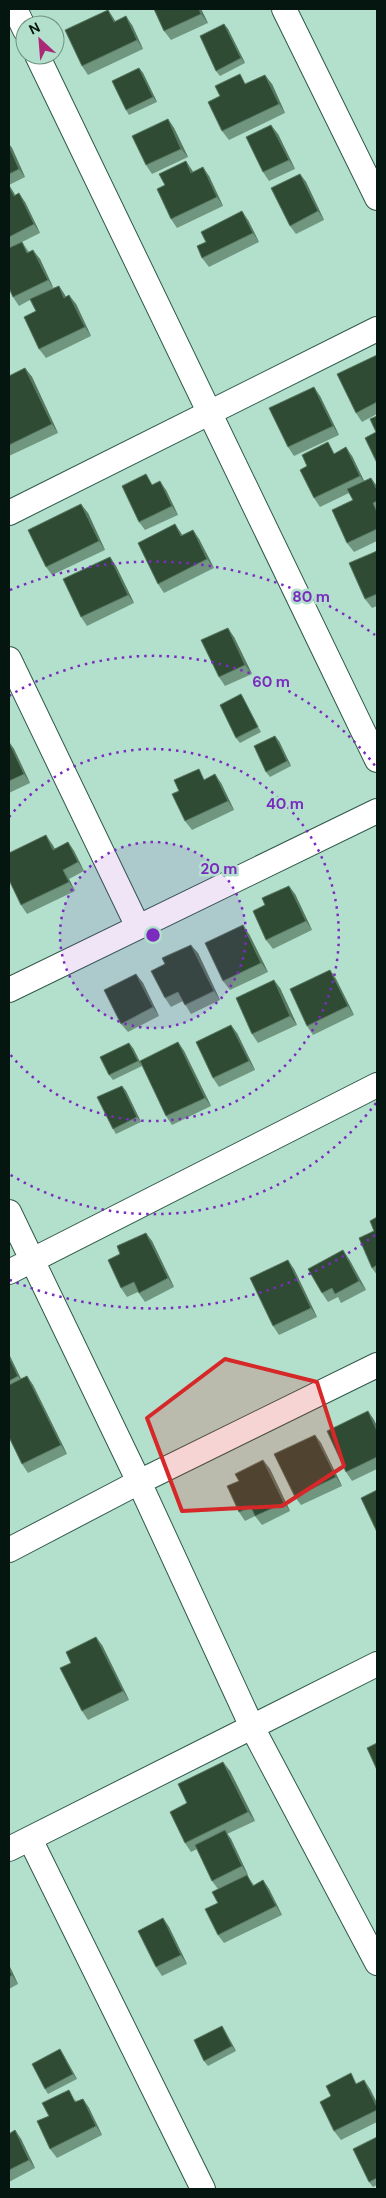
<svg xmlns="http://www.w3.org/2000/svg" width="386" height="2198" font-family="'DM Sans',sans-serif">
<rect width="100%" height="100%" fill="#b3e0cd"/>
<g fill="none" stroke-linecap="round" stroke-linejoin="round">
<!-- street casing -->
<g stroke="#2f5849" stroke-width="26">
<path id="street" d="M15 9 25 30
M284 9 377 198
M37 55 377 760
M9 513 377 329
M9 659 138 927
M9 990 377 811
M9 1212 139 1482 252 1727 377 1963
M9 1272 377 1085
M9 1550 139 1482 377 1365
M30 1839 203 2189
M9 1849 377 1664"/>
</g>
<!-- street -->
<use href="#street" stroke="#fff" stroke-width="24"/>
</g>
<!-- wall -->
<path fill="#719680" d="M154 9H201L208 23 171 40 164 31Z
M108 10 115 21 132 25 143 49 88 75 82 66Z
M224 24 228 29 245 63 220 76 216 71Z
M139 68 143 73 157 102 129 115 126 110Z
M247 84H272L285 113 229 140 222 131Z
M168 119 174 128 188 157 152 174 146 165Z
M278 134 295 169 269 181 263 172Z
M9 144 12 148 25 177 9 185Z
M192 170 193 172 209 176 223 206 177 228 171 219 165 185Z
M300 174 306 182 324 220 296 234 290 226Z
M9 185 15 195 25 202 40 233 22 242 29 252 40 259 53 288 59 286 66 297 76 304 91 336 46 358 39 349 36 311 30 300 19 306 13 297 9 288Z
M248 220 259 242 209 267 202 258Z
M377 355V414L362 422 356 413Z
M25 368 32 377 58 433 9 456V376Z
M320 396 339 435 294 456 288 447Z
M335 453 352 456 364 481 377 486V541L354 552 347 543 353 500 349 493 320 507 314 498Z
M153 484 166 490 178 515 145 530 139 522Z
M88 513 105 550 52 575 46 567Z
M175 524 182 535 193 530 199 539 214 568 164 593 158 584Z
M377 551V606L372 608 365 599Z
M110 557 116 566 134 603 87 626 81 617Z
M234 637 252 674 225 686 219 677Z
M241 694 244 699 261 732 240 743 236 738Z
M279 741 291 766 270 777 266 772Z
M9 742 14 749 30 783 9 793Z
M205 779 221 783 234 810 192 830 185 821Z
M68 842 74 851 84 871 69 879 75 891 27 914 21 905 52 844 55 849Z
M295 894 312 930 273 949 266 940 265 905Z
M249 934 268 972 230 990 223 981Z
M198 953 220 1000 191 1014 183 1001 171 1007 165 998Z
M330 970 336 979 354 1015 313 1035 307 1026Z
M136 974 143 983 159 1016 128 1032 121 1024Z
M280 988 297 1025 258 1043 252 1034Z
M237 1033 255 1070 219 1087 213 1078Z
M178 1042 184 1051 211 1106 172 1125 166 1116Z
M133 1048 142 1066 113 1080 109 1075Z
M122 1086 126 1091 141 1122 116 1134 113 1129Z
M377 1217V1275L372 1268 374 1231Z
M152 1241 174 1287 145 1302 138 1292 127 1297 121 1288Z
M349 1259 366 1290 341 1303 338 1297 328 1302 322 1293Z
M294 1269 317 1317 279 1335 273 1326Z
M9 1355 21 1379 27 1376 33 1385 67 1454 28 1473 22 1464 9 1437Z
M368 1411 374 1420 377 1426V1469L352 1481 346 1472Z
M315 1435 321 1443 342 1486 301 1505 295 1497Z
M263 1460 270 1469 290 1511 262 1525 255 1516 245 1521 239 1512V1481Z
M102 1645 129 1700 88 1720 82 1711 71 1663Z
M230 1771 255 1821 227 1834 231 1839 248 1875 247 1876 254 1885 263 1880 269 1889 282 1915 224 1943 218 1935V1889L212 1881 197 1849 191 1852 185 1843 187 1803Z
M163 1918 169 1927 187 1964 162 1976 156 1967Z
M9 1965 18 1984 9 1989Z
M222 2026 225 2031 236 2051 208 2066 204 2061Z
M63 2054 77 2079 48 2094 45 2089Z
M358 2083 370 2089 377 2103V2122L341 2140 334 2131Z
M75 2099 76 2102 83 2099 89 2108 102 2135 57 2158 50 2149Z
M15 2130 21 2139 35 2168 9 2182V2134Z
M377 2137V2185L373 2187 369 2182Z"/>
<!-- shaded-wall -->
<path fill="#577861" d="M199 9H201L208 23 201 14Z
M108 10 114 19 120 30 114 22Z
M126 16 132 25 143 49 137 40Z
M224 24 228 29 245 63 241 58Z
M139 68 143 73 157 102 153 97Z
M265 75 272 84 285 113 279 104Z
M168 119 174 128 188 157 181 149Z
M271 125 278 134 295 169 289 160Z
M9 144 12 148 25 177 19 169 9 146Z
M186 161 192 170 197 182 191 173Z
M203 167 209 176 223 206 217 197Z
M300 174 306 182 324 220 318 211Z
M9 185 14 193 20 205 14 196Z
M19 193 25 202 40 233 34 224Z
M242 211 248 220 259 242 253 233Z
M33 250 40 259 54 289 48 280Z
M59 286 65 295 70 307 64 298Z
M69 295 76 304 91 336 85 327Z
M25 368 32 377 58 433 52 424Z
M314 387 320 396 339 435 333 426Z
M346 447 352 456 366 485 360 476Z
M371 478 377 486V490Z
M160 481 166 490 178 515 172 506Z
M81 504 88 513 105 550 99 541Z
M175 524 181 533 187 544 181 536Z
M193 530 199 539 214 568 207 559Z
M110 557 116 566 134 603 128 595Z
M228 628 234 637 252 674 245 665Z
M275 736 279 741 291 766 287 761Z
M9 742 14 749 30 783 24 774Z
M215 774 221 783 234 810 228 801Z
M46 835 52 844 60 858 53 850Z
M68 842 74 851 84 871 78 862Z
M63 870 69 879 75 891 69 882Z
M289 886 295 894 312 930 306 921Z
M243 925 249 934 268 972 261 963Z
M191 945 198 953 220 1000 214 991Z
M330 970 336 979 354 1015 348 1006Z
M136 974 143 983 159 1016 153 1007Z
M274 980 280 988 297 1025 290 1016Z
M231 1025 237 1033 255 1070 249 1061Z
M178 1042 184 1051 211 1106 205 1098Z
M129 1043 133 1048 142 1066 138 1061Z
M122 1086 126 1091 141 1122 137 1117Z
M146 1233 152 1241 174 1287 168 1278Z
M343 1250 349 1259 366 1290 359 1281Z
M288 1260 294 1269 317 1317 311 1308Z
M9 1355 10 1356 24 1385 18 1376 9 1357Z
M27 1376 33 1385 67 1454 61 1445Z
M368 1411 374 1420 377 1426V1431Z
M315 1435 321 1443 342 1486 336 1477Z
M263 1460 270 1469 290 1511 284 1503Z
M96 1637 102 1645 129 1700 123 1691Z
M223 1762 230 1771 255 1821 248 1812Z
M225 1830 231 1839 248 1875 242 1866Z
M263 1880 269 1889 282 1915 276 1906Z
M163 1918 169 1927 187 1964 181 1955Z
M9 1965 18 1984 12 1975 9 1969Z
M222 2026 225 2031 236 2051 232 2046Z
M60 2049 63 2054 77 2079 73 2074Z
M364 2080 370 2089 377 2103V2107Z
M83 2099 89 2108 102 2135 96 2126Z
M15 2130 21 2139 35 2168 29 2160Z"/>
<!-- building -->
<path fill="#2f4b33" stroke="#577861" d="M154 9H199L201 14 164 31Z
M108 10 114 22 126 16 137 40 82 66 65 30Z
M224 24 241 58 216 71 200 36Z
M139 68 153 97 126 110 112 81Z
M240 74 245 84 265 75 279 104 222 131 208 102 220 96 215 86Z
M168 119 181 149 146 165 132 136Z
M271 125 289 160 263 172 246 137Z
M9 146 19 169 9 174Z
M186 161 191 173 203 167 217 197 171 219 157 189 165 185 159 174Z
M300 174 318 211 290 226 271 188Z
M9 186 14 196 19 193 34 224 9 237Z
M242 211 253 233 202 258 197 246 206 242 201 232Z
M22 242 27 253 33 250 48 280 13 297 9 288V248Z
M59 286 64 298 69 295 85 327 39 349 24 317 36 311 30 299Z
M377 355V402L356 413 337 374Z
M25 368 52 424 9 445V376Z
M314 387 333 426 288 447 269 408Z
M377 416V463L365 438 376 432 370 419Z
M328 442 334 454 346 447 360 476 314 498 300 470 307 466 302 455Z
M146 474 152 485 160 481 172 506 139 522 122 486Z
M371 478 377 490V501L373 503 377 512V529L347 543 332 510 353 500 347 489Z
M81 504 99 541 46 567 28 530Z
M175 524 181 536 193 530 207 559 158 584 138 543Z
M377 551V594L365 599 349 563Z
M110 557 128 595 81 617 63 579Z
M228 628 245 665 219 677 201 640Z
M241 694 258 727 236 738 220 705Z
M275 736 287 761 266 772 254 746Z
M9 742 24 774 9 781Z
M199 769 204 780 215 774 228 801 185 821 172 794 179 791 174 780Z
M46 835 53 850 68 842 78 862 63 870 69 882 21 905 9 880V853Z
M289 886 306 921 266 940 253 911 265 905 262 898Z
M243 925 261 963 223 981 205 943Z
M191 945 214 991 185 1005 178 992 165 998 151 971 165 964 162 958Z
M330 970 348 1006 307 1026 290 989Z
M136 974 153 1007 121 1024 104 990Z
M274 980 290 1016 252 1034 236 998Z
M231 1025 249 1061 213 1078 196 1042Z
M178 1042 205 1098 166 1116 140 1061Z
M129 1043 138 1061 109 1075 100 1057Z
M122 1086 137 1117 113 1129 97 1097Z
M377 1217V1265L372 1268 359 1238 374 1231 370 1221Z
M146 1233 168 1278 139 1293 134 1282 121 1288 108 1260 120 1254 117 1246Z
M343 1250 359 1281 335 1294 332 1288 322 1293 308 1269Z
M288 1260 311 1308 273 1326 250 1278Z
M9 1357 18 1376 9 1381Z
M27 1376 61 1445 22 1464 9 1437V1385Z
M368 1411 377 1431V1457L346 1472 327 1431Z
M315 1435 336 1477 295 1497 274 1454Z
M263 1460 284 1503 255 1516 251 1507 239 1512 227 1486 239 1481 235 1474Z
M377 1490V1532L361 1498Z
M96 1637 123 1691 82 1711 60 1668 71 1663 66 1652Z
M377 1743V1770L367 1748Z
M223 1762 248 1812 185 1843 170 1812 187 1803 178 1784Z
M225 1830 242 1866 212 1881 195 1845Z
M247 1875 253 1886 263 1880 276 1906 218 1935 205 1909 218 1903 212 1892Z
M163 1918 181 1955 156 1967 138 1931Z
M9 1969 12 1975 9 1977Z
M222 2026 232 2046 204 2061 194 2040Z
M60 2049 73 2074 45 2089 32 2064Z
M351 2073 356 2084 364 2080 377 2107V2110L334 2131 320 2102 331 2096 326 2086Z
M69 2090 75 2102 83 2099 96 2126 50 2149 37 2121 49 2116 42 2103Z
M15 2130 29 2160 9 2170V2134Z
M377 2137V2178L369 2182 353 2149Z"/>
<!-- marked area -->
<path fill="#d62828" fill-opacity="0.2" stroke="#d62828" stroke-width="4" stroke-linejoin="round" d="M225 1359 317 1382 344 1466 282 1506 182 1511 147 1418Z"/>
<!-- distance rings -->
<circle cx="153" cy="935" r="93" fill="#7b2cbf" fill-opacity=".12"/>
<g fill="none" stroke="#7b2cbf" stroke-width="2.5" stroke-dasharray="2.5 5">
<circle cx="153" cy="935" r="93"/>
<path d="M9 817A186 186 0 1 1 9 1053"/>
<path d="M376 1103A279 279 0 0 1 9 1174M9 696A279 279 0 0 1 376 767"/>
<path d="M375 1235A373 373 0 0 1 10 1280M10 590A373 373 0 0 1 375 635"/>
</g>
<circle cx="153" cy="935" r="8" fill="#7b2cbf" stroke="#b3e0cd" stroke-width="2.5"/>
<g font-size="15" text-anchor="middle" font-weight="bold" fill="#7b2cbf" stroke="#b3e0cd" stroke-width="5" stroke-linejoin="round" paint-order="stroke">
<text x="311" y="602">80 m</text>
<text x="271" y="687">60 m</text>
<text x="285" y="809">40 m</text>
<text x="219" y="874">20 m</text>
</g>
<!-- border -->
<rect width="386" height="2198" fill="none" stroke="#05150f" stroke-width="20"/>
<!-- north arrow -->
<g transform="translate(40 40) rotate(334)"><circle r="24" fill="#b3e0cd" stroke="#6d8f81"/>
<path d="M0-4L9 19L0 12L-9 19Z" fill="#aa2a78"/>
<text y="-8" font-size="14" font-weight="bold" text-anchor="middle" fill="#05150f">N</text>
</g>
</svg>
